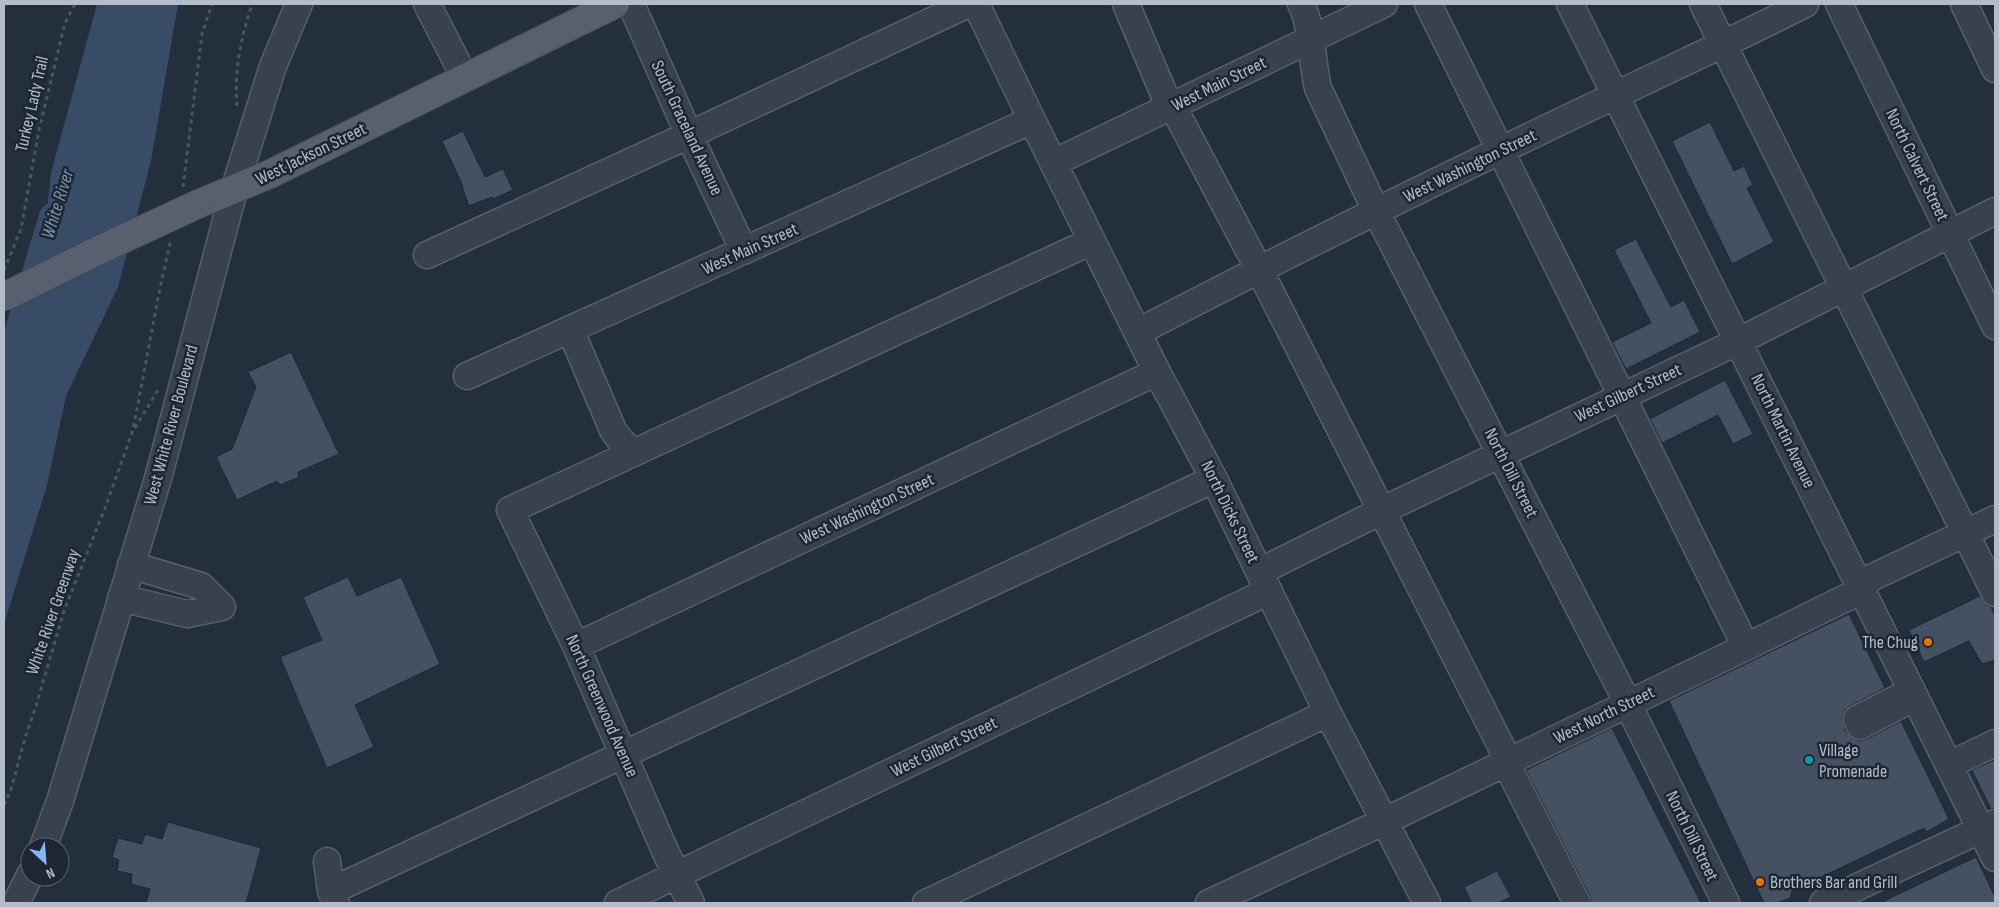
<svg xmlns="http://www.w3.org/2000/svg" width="1999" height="907" font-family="'Sofia Sans Condensed',sans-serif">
<rect width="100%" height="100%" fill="#242f3e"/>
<!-- water -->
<path fill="#394c67" d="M97 4H178L151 161 118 287 66 396 47 485 4 624V377L35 321 51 173Z"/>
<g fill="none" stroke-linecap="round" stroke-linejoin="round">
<!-- river -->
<path stroke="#394c67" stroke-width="31" d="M4 405 14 352 54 218"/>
</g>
<!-- building -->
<path fill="#455162" stroke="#1f2835" d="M1710 122 1734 171 1744 166 1753 185 1747 188 1774 242 1732 264 1672 141Z
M463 131 485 177 503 169 513 190 493 199 492 197 469 206 462 186H463L442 141Z
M1636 239 1671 307 1684 300 1700 332 1626 369 1612 342 1651 323 1614 250Z
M291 352 339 454 298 472 299 477 280 485 277 481 237 500 216 457 232 449 256 387 248 372Z
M1725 380 1753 434 1733 444 1718 415 1662 443 1650 419Z
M348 577 357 596 401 577 440 664 355 705 374 747 327 768 280 657 322 640 303 597Z
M1980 596 1986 605 1991 607 1995 616V660L1982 664 1969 641 1924 662 1909 630Z
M1849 614 1885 688 1850 706 1845 710 1842 718 1846 732 1852 738 1860 741 1867 739 1901 721 1949 819 1926 832 1924 828 1792 891 1790 898 1777 903H1764L1669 701Z
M1612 728 1701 903H1592L1590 896 1526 770Z
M1995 760V808L1991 809 1972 770Z
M168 822 261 848 246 903H146L150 889 131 884 132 874 117 871 119 860 112 857 118 838 142 844 145 834 162 839Z
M1976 857 1995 897V903H1880Z
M1497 871 1511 897 1498 903H1472L1464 887Z"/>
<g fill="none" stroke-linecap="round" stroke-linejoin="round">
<!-- minor casing -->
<g stroke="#565f6c" stroke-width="29">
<path id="minor" d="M427 4 465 78
M631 4 689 135 744 251
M976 4 1032 120 1157 372 1214 479 1328 713 1427 903
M1126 4 1164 94 1178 116 1264 279 1502 748 1506 763 1577 903
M1301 4C1314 31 1311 59 1318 88L1376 211 1618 684 1726 903
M1428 4 1746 647
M1570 4 1995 858
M1703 4 1995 593
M1839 4 1995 326
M1964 4 1995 69
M1053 163 1384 4
M427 255 689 135 968 4
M570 329 613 430 620 440 634 453
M1138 332C1295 250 1454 172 1614 96 1678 65 1742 36 1805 4
M467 376 1032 120
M1259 572 1381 511 1739 341 1995 211
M121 598 187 614 222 607 201 586 131 565
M576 646 1157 372
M1912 691 1857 719 1860 726 1915 697
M1949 765 1995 743
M43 847 60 801 159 475 234 190 273 66 299 4
M327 861 331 891 336 903
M331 891 1214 479
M16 903 30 875
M618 903 1269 591
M691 903 666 853 576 646 510 510 1092 241
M926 903 1328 713
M1209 903 1385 821 1746 647 1852 595 1871 578 1995 519
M1823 903 1995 823"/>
</g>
<!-- major casing -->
<g stroke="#414a57" stroke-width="30">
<path id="major" d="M198 204 270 174 615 4"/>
</g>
<!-- path -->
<path stroke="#44595c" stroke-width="3" stroke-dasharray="4 4" stroke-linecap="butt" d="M237 106C234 70 241 38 252 4
M183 187 202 34 212 4
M4 270 21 229 39 130 65 23 75 4
M135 428 158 390
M4 805 11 789 26 735 36 706 64 611 105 508 133 430 160 288 171 239"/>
<!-- minor -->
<use href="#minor" stroke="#38414e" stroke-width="26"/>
<!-- major -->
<use href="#major" stroke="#56606e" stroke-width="28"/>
<!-- major-bridge casing -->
<g stroke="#414a57" stroke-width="30" stroke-linecap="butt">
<path id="major-bridge" d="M4 297 97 251 198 204"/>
</g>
<!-- major-bridge -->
<use href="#major-bridge" stroke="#56606e" stroke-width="28"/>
</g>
<!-- markers -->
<g fill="#e8710a" stroke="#1d2633" stroke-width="2">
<circle cx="1928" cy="642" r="5"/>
<circle cx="1760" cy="882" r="5"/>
</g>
<circle fill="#0f9aa8" stroke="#1d2633" stroke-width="2" cx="1809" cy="760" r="5"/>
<g text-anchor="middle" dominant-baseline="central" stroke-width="5" stroke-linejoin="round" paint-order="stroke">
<!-- street labels -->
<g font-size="18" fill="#b4bcc9" stroke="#1d2633">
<text transform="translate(1219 84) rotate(-26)">West Main Street</text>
<text transform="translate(32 104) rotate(-77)">Turkey Lady Trail</text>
<text transform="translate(687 128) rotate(65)">South Graceland Avenue</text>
<text transform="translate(311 154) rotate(-26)">West Jackson Street</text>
<text transform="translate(1917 165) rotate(64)">North Calvert Street</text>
<text transform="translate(1470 166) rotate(-26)">West Washington Street</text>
<text transform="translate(750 249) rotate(-24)">West Main Street</text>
<text transform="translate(1628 393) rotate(-25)">West Gilbert Street</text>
<text transform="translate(171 425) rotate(-75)">West White River Boulevard</text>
<text transform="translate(1783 431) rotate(64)">North Martin Avenue</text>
<text transform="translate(1511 473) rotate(63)">North Dill Street</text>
<text transform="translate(867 509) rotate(-25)">West Washington Street</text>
<text transform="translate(1230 512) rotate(64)">North Dicks Street</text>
<text transform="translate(53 612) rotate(-71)">White River Greenway</text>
<text transform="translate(602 706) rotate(66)">North Greenwood Avenue</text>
<text transform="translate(1604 715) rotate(-26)">West North Street</text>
<text transform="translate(944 747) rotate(-26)">West Gilbert Street</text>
<text transform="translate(1692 836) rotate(64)">North Dill Street</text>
</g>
<!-- poi labels -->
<g font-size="18" fill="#b4bcc9" stroke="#1d2633" text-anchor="start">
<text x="1918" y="642" text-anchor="end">The Chug</text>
<text x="1819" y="750">Village<tspan x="1819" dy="21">Promenade</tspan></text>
<text x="1770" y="882">Brothers Bar and Grill</text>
</g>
<!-- water labels -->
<g font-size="19" font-style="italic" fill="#7c92b1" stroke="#1d2633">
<text transform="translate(58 204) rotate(-73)">White River</text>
</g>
</g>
<!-- border -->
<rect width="1999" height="907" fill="none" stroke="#b4bcc9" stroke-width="10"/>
<!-- north arrow -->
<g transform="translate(45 862) rotate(154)"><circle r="24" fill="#1d2633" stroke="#59626f"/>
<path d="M0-4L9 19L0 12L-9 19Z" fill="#8ab4f8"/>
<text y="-8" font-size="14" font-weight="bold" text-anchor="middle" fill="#b4bcc9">N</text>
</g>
</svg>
